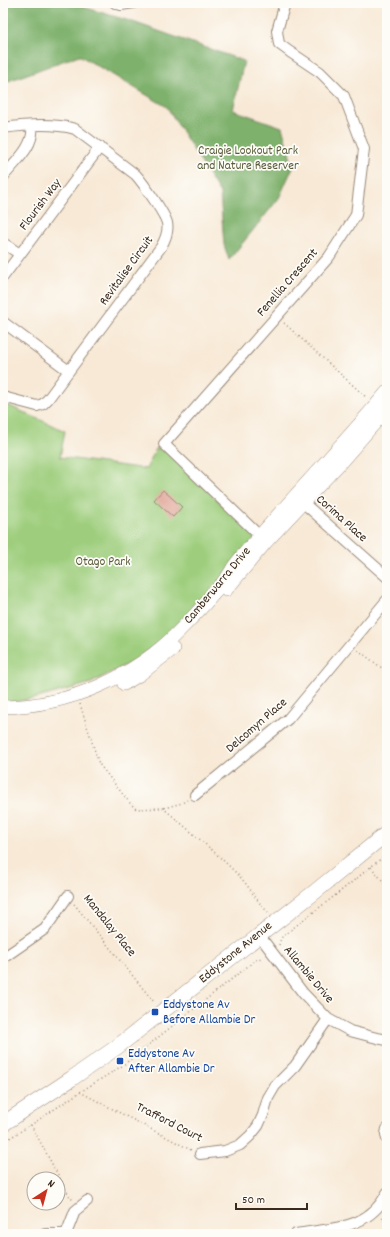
<svg xmlns="http://www.w3.org/2000/svg" width="390" height="1237" font-family="Dekko,sans-serif">
<rect width="100%" height="100%" fill="#fdfcf7"/>
<filter id="ink" filterUnits="userSpaceOnUse"><feTurbulence type="fractalNoise" baseFrequency=".025" numOctaves="2"/><feDisplacementMap in="SourceGraphic" scale="8" xChannelSelector="R" yChannelSelector="G"/><feConvolveMatrix kernelMatrix="1 2 1 2 8 2 1 2 1" color-interpolation-filters="sRGB"/></filter>
<filter id="wash" filterUnits="userSpaceOnUse"><feTurbulence type="fractalNoise" baseFrequency=".012" numOctaves="4" result="noise"/><feDisplacementMap in="SourceGraphic" scale="16" xChannelSelector="R" yChannelSelector="G"/><feGaussianBlur stdDeviation="0.9" result="paint"/><feColorMatrix in="noise" values="0 0 0 0 0 0 0 0 0 0 0 0 0 0 0 0 0 1.4 0 .05"/><feComposite in="paint" operator="in"/></filter>
<g filter="url(#wash)">
<rect width="100%" height="100%" fill="#f8e9d6"/>
<!-- green -->
<path fill="#9ece7d" stroke="#6c7c4e" d="M3 403 65 431 60 457 146 469 156 449 163 448 257 538 173 632 137 659 91 683 37 698 3 704Z"/>
<!-- forest -->
<path fill="#7eb16c" stroke="#5c6e45" d="M3 3H70L130 21 244 61 233 110 282 127 293 167 279 198 229 260 224 245 220 193 167 107 79 55 3 83Z"/>
<g id="blocks">
<!-- building -->
<path fill="#dfa294" d="M163 490 182 507 173 517 154 500Z"/>
</g>
</g>
<g filter="url(#ink)">
<use href="#blocks" fill-opacity="0" stroke="#9a8a7a" stroke-width="1"/>
<g fill="none" stroke-linecap="round" stroke-linejoin="round">
<!-- minor casing -->
<g stroke="#9a8a7a" stroke-width="12">
<path id="minor" d="M115 3 121 5 134 3
M3 128C25 125 54 123 75 129L136 175C143 183 165 214 167 223 169 231 165 240 161 247L48 399 43 404 37 406 3 397
M3 177C15 162 35 146 32 126
M3 243 20 254
M3 277 100 147
M3 322 69 371
M299 499 387 577
M264 540 164 444 329 257 356 215 364 149 344 96 320 72 290 52 279 44 277 31 285 3
M195 795 288 719 387 600
M259 935 303 993 328 1019 350 1031 377 1038 387 1040
M3 958 45 929 68 896
M387 1129 386 1134 387 1139
M200 1154 225 1151 240 1145 250 1136 258 1126 263 1115 268 1098 275 1086 295 1066 328 1019
M45 1234H64
M66 1234 75 1211 87 1201
M296 1234C331 1228 369 1230 387 1193"/>
</g>
<!-- tertiary casing -->
<g stroke="#9a8a7a" stroke-width="14">
<path id="tertiary" d="M226 590 266 542 341 462 387 409
M124 684 139 675 173 649
M3 707C70 706 135 677 181 629 196 614 212 597 225 580 229 575 232 569 235 565 246 550 259 537 271 523 309 479 350 437 387 392"/>
</g>
<!-- secondary casing -->
<g stroke="#9a8a7a" stroke-width="16">
<path id="secondary" d="M3 1124 71 1079 117 1047 316 891 387 833"/>
</g>
<!-- path -->
<path stroke="#9a8a7a" stroke-width="1.5" stroke-dasharray="1 3" stroke-linecap="butt" d="M284 323 367 398
M358 650 387 672
M80 704 99 764 129 802 136 809 163 808C190 831 217 853 241 878 251 889 257 902 268 912
M164 808 182 803 187 800
M371 867 387 886
M74 904 154 1002
M279 945 281 938 303 920 332 898 387 854
M80 1092 191 1150
M31 1125 70 1197 73 1200
M3 1142 31 1125 80 1092 122 1066 257 959 263 958
M382 1217 387 1225"/>
<!-- minor -->
<use href="#minor" stroke="#fff" stroke-width="10"/>
<!-- tertiary -->
<use href="#tertiary" stroke="#fff" stroke-width="13"/>
<!-- secondary -->
<use href="#secondary" stroke="#fff" stroke-width="15"/>
</g>
</g>
<!-- markers -->
<g fill="#1a4fb4" stroke="#fdfcf7" stroke-width="1.5">
<rect x="151" y="1008" width="8" height="8" rx="2"/>
<rect x="116" y="1057" width="8" height="8" rx="2"/>
</g>
<g text-anchor="middle" dominant-baseline="central" stroke-width="3.5" stroke-linejoin="round" paint-order="stroke">
<!-- park labels -->
<g font-size="13" fill="#595b3a" stroke="#fdfcf7">
<text x="248" y="151">Craigie Lookout Park<tspan x="248" dy="15">and Nature Reserver</tspan></text>
<text x="103" y="562">Otago Park</text>
</g>
<!-- street labels -->
<g font-size="13" fill="#3b2a1e" stroke="#fdfcf7">
<text transform="translate(41 205) rotate(-53)">Flourish Way</text>
<text transform="translate(127 271) rotate(-54)">Revitalise Circuit</text>
<text transform="translate(288 283) rotate(-49)">Fenellia Crescent</text>
<text transform="translate(341 519) rotate(42)">Corima Place</text>
<text transform="translate(218 586) rotate(-50)">Camberwarra Drive</text>
<text transform="translate(257 726) rotate(-41)">Delcomyn Place</text>
<text transform="translate(109 926) rotate(51)">Mandalay Place</text>
<text transform="translate(236 953) rotate(-39)">Eddystone Avenue</text>
<text transform="translate(308 975) rotate(50)">Allambie Drive</text>
<text transform="translate(169 1123) rotate(27)">Trafford Court</text>
</g>
<!-- transit labels -->
<g font-size="13" fill="#164399" stroke="#fdfcf7" text-anchor="start">
<text x="163" y="1005">Eddystone Av<tspan x="163" dy="15">Before Allambie Dr</tspan></text>
<text x="128" y="1054">Eddystone Av<tspan x="128" dy="15">After Allambie Dr</tspan></text>
</g>
</g>
<!-- margin -->
<rect width="390" height="1237" fill="none" stroke="#fdfcf7" stroke-width="16"/>
<!-- north arrow -->
<g transform="translate(46 1191) rotate(36)"><circle r="19" fill="#fdfcf7" stroke="#afa8a0"/>
<path d="M0-3L7 15L0 10L-7 15Z" fill="#c8321e"/>
<text y="-6" font-size="11" font-weight="bold" text-anchor="middle" fill="#3b2a1e">N</text>
</g>
<!-- scale -->
<path d="M236 1203v6h71v-6" fill="none" stroke="#3b2a1e" stroke-width="2"/>
<text x="242" y="1203" font-size="12" fill="#3b2a1e" stroke="#fdfcf7" stroke-width="3" paint-order="stroke">50 m</text>
</svg>
